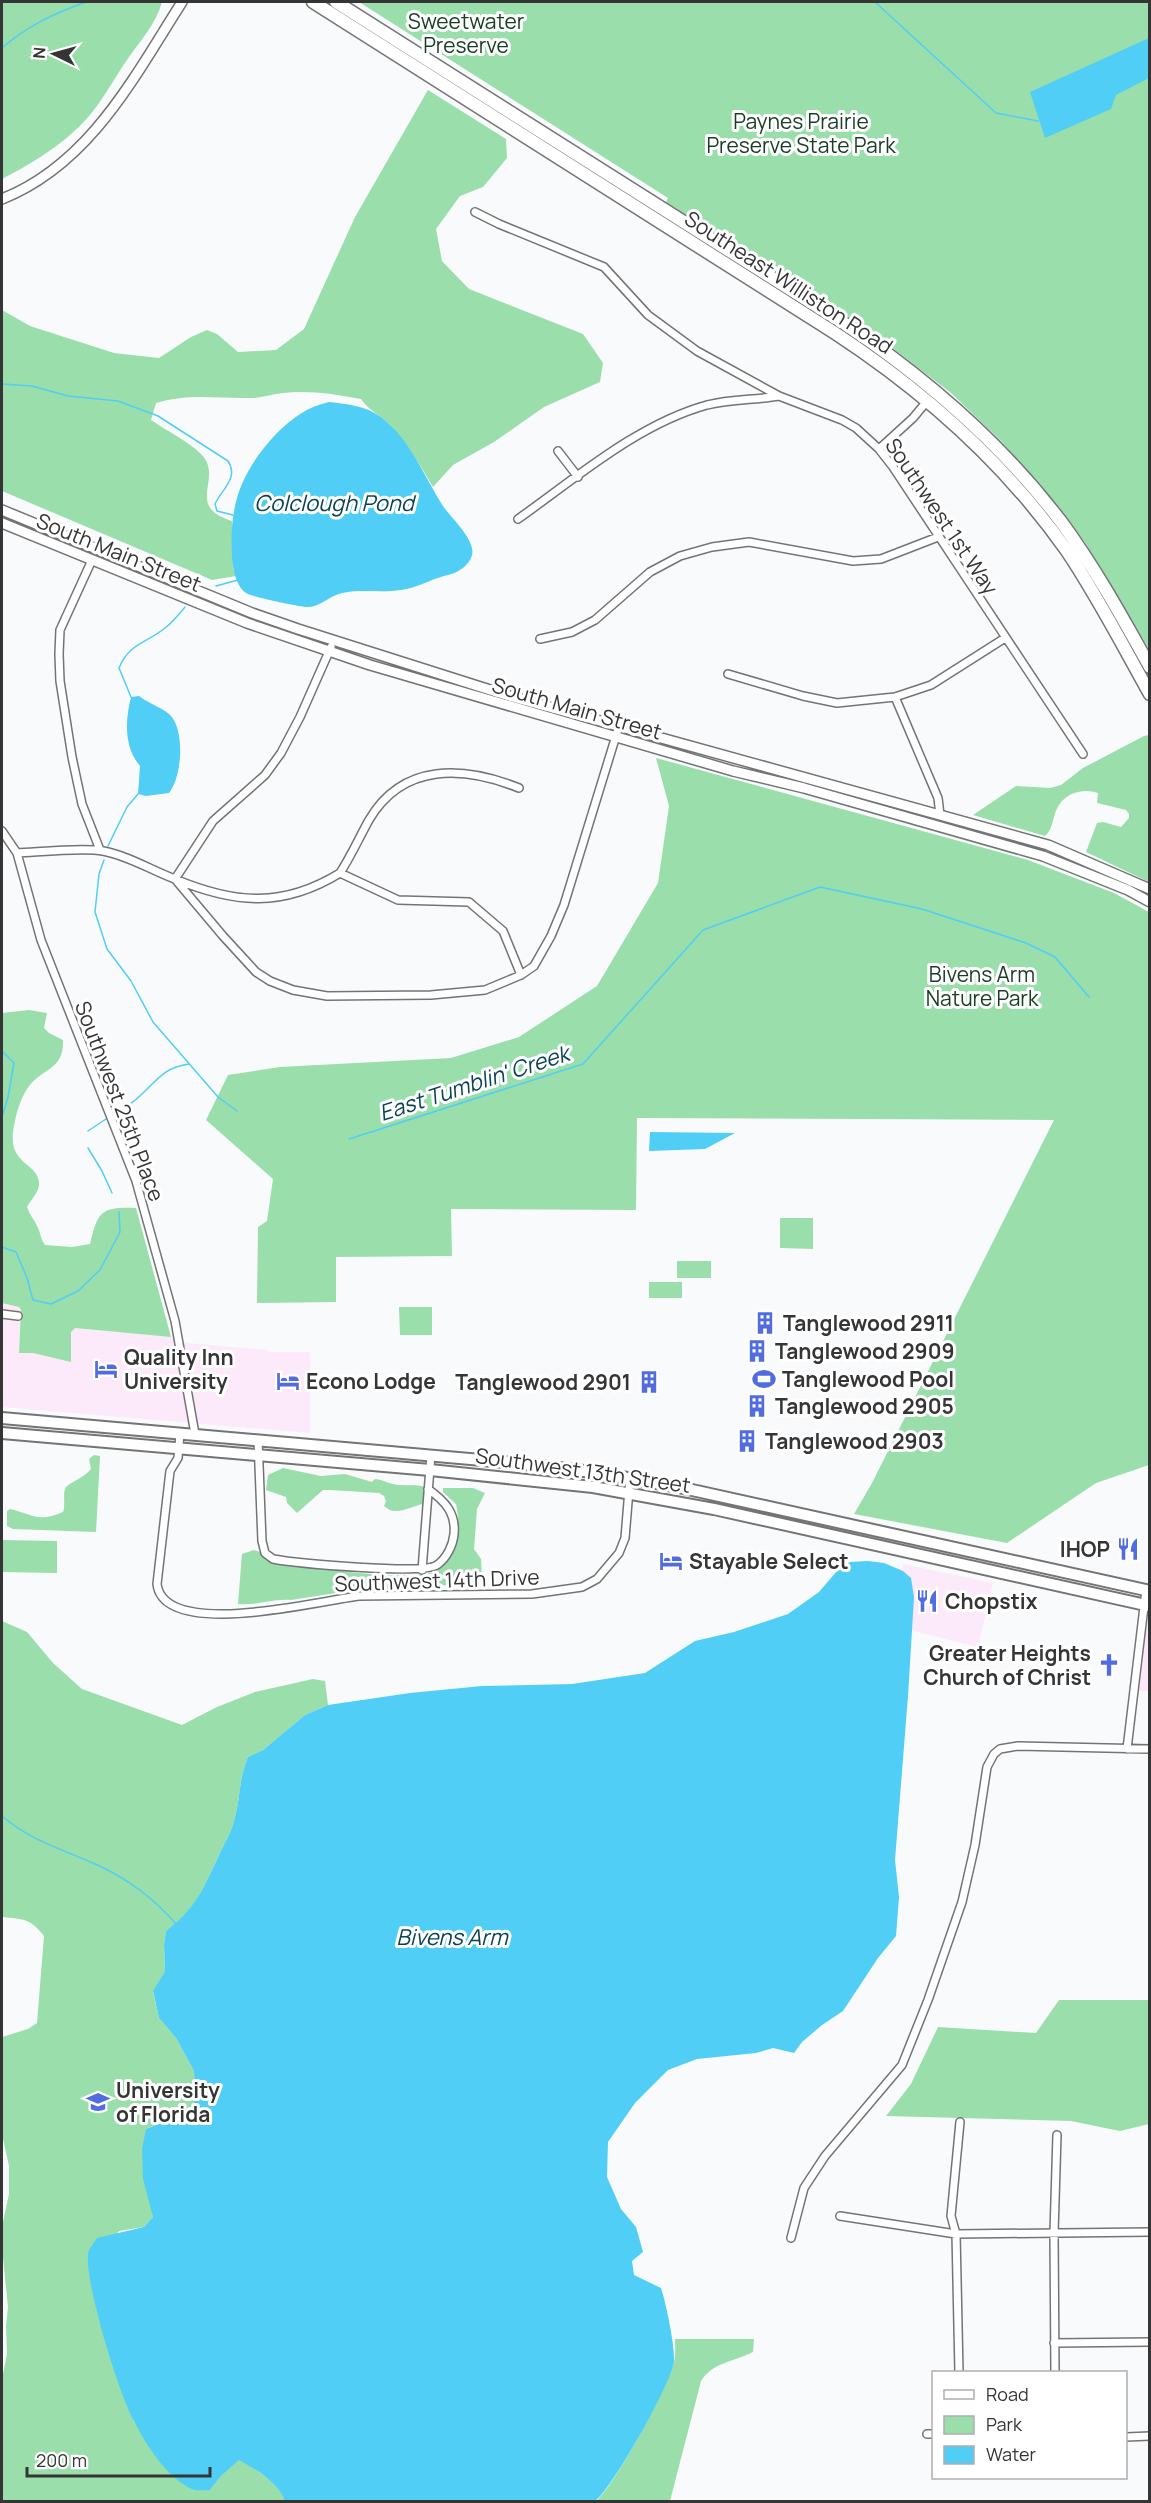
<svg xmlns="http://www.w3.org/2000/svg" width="1151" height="2503" font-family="Manrope,sans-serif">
<rect width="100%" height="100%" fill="#f9fafc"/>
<!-- commercial -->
<path fill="#fce9fa" d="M2 1303 19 1307 21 1310 19 1353H33L71 1361V1331L75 1328 171 1337 187 1343 268 1350 269 1352H310V1433L2 1407Z
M903 1564 993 1583 978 1647 901 1628Z
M1145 1617 1149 1618V1691H1134Z"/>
<!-- green -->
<path fill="#9adeab" d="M2 2H162C156 23 142 39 129 57 118 72 110 88 99 103 76 137 37 161 2 179Z
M359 2H1149V649L1084 541 1059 507 1000 440 951 393 890 346 666 202 668 198Z
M428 90 506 139 507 158 483 187 460 196 436 229 442 261 469 289 583 334 603 363 600 382 544 407 494 442 453 465 433 487C421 466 408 446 393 428 383 416 369 411 361 399 334 394 310 390 283 393 273 394 262 398 251 398 216 399 191 393 156 403L151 420C167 431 188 441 201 454 225 478 183 506 232 521L233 568 236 576 212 580 2 491V310L30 326 114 353 159 358 191 337 207 330 217 334 238 352 276 350 304 329 355 217Z
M1149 735V882L1086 852 1097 823 1103 822 1121 827 1129 818V814L1126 810 1097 803 1098 793C1084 788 1067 792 1059 805 1052 815 1054 829 1045 836L973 815 1016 786 1050 788 1061 785 1083 768 1144 736Z
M656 758 1028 860 1114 893 1149 912V1465L1096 1483 1007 1543 854 1514 872 1483 1054 1120 637 1118 636 1210 451 1209 452 1256 336 1257V1302L257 1303 258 1227 267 1221 273 1179 206 1120 228 1075 280 1067 451 1058 519 1037 597 986 658 883 669 806Z
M29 1010 47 1013 44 1028 49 1033 63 1040C64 1070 43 1068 29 1086 21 1097 16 1113 14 1126 6 1165 37 1162 39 1182 40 1192 31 1199 27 1207 30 1216 34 1219 37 1226 41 1233 40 1238 45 1245L72 1247 90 1244C98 1211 101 1207 136 1208L171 1337 75 1328 71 1332V1362L33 1353H19L21 1310 19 1307 2 1303V1013Z
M780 1218H813V1249L780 1248Z
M677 1261H711V1278H677Z
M649 1282H682V1298H649Z
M399 1307H432V1335H400Z
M94 1455 100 1456 96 1532 13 1529 7 1526V1511L10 1509C32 1514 38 1523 63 1512 66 1505 62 1493 66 1487 72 1481 84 1478 91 1469L89 1459Z
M283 1468 321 1476 345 1474 372 1482 375 1479C384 1480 391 1485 400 1485 409 1486 416 1484 425 1487L423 1504C409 1507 395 1517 384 1506L386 1501 384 1496 379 1493 330 1490H323L297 1513 287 1503 286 1497 266 1490 268 1475Z
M443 1488H473L485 1493 477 1509 474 1549 481 1559 482 1579 476 1587 439 1585 402 1589H362L291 1600C274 1598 257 1606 238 1604L242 1554 254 1550 260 1552 265 1558 274 1562C302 1567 414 1583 436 1571 459 1558 461 1527 456 1504L443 1492Z
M2 1540 57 1541V1573L2 1572Z
M2 1621 27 1632 53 1663 82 1689 182 1725 217 1707 255 1692 313 1679 325 1681 328 1705 305 1715 263 1750 248 1757C238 1781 241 1797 234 1821 231 1833 224 1844 219 1855 203 1889 197 1908 166 1931L164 1944 165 1971 153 1992 159 2018 176 2038 194 2071 195 2093 192 2111 146 2129 150 2200 153 2217 144 2227 119 2231 89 2272 99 2319 134 2422 210 2490 221 2476 239 2459C255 2469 280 2483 285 2501H2V2379L7 2354 6 2326 8 2307 2 2248 3 2222 9 2194V2166L2 2134V2037L28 2029 37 2023 44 1936C30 1918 23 1919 2 1917Z
M1059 2000H1149V2124L1120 2131 1071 2121 886 2116 911 2084 938 2027 1036 2033Z
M675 2339H754L753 2352C734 2362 713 2362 701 2381L670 2501 595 2502C613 2489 669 2385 674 2362 676 2355 675 2346 675 2339Z"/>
<!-- water -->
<path fill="#50cef5" d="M1149 38V78L1116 95 1111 109 1045 138 1030 92Z
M329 402C348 404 366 406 381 417 410 439 424 476 443 506 451 518 476 540 472 555 469 567 455 574 444 576 429 580 417 588 401 590 382 593 361 589 342 593 331 595 321 606 309 607 303 608 254 597 248 594 236 588 233 569 232 557 229 505 240 473 276 434 292 418 307 407 329 402Z
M139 696C147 703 166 709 171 716 185 732 182 777 169 793L146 796 138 794 140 766C124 747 125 721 131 697Z
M650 1132 735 1133 705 1149 649 1151Z
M868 1561 884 1563 903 1571 911 1578 914 1597 908 1696 895 1860 899 1897 896 1936 878 1958 843 2011 822 2025 802 2042 794 2053 773 2048 756 2053 697 2059 668 2070 635 2103 608 2142 607 2177 621 2209 636 2227 643 2252 632 2261 634 2275 661 2288C666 2303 675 2346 674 2361 673 2381 611 2491 595 2501L285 2502C280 2483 255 2469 239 2460L221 2476 210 2490C204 2490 196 2491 192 2489 167 2478 147 2446 135 2423 119 2395 85 2284 88 2254 89 2248 94 2243 97 2238L144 2227 153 2217 143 2179 142 2149 146 2129 192 2111 195 2093 194 2071 176 2038 159 2018 153 1991 165 1971 164 1944 166 1931C197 1907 203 1889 219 1855 224 1844 231 1833 234 1821 241 1797 238 1781 248 1757L263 1750 305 1715 328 1705 410 1693 482 1686 572 1684 645 1673 695 1641 734 1632 788 1614 819 1592 837 1571 850 1562Z"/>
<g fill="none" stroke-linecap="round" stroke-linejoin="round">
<!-- stream -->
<path stroke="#50cef5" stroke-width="1.5" d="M875 2 996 113 1038 121
M2 48C27 26 55 13 86 2
M2 384 32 386 68 396 118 401 158 416 228 461C239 478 222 489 215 504L217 511 233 515
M216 586 238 580
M131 697 119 668C129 643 147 643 165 628 173 622 179 614 185 607
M108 846 127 807 138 794
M104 860 99 874 95 912 107 949 131 981 153 1022 218 1097 237 1111
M2 1051 14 1063 8 1097 2 1117
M115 1114C125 1108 134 1102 142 1094 159 1078 164 1068 189 1064
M88 1131 106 1119
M349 1139 583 1064 703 930 820 887 922 909 1026 943 1055 957 1089 997
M88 1148 102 1171 112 1193
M2 1247 16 1252 27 1278 33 1300 51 1304 78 1291 100 1270 120 1232 119 1212
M2 1816C31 1841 60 1848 95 1864 125 1877 155 1899 176 1924"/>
<!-- street casing -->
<g stroke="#737476" stroke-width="10">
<path id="street" d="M475 212 499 224 604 267 648 315 697 351 779 396 842 420 856 428 879 449 893 467 1083 754
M879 449 913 418 928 400
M558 451 578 477
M518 519C576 478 638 424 707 405 731 399 755 400 779 396
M92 560 60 630 59 654 60 681 72 757 82 804 100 850
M540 639 572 632 595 620 650 572 680 556 712 547 749 542 853 561 881 559 938 537
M331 647 300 717 281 753 265 775 213 821 175 879 223 936 256 972 270 981 293 990 327 996 431 995 485 990 521 975 534 966 551 936 564 905 619 726
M728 674 803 696 837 703 895 697 931 685 1005 638
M895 697 938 798 940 815
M2 831 17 853 41 940 136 1181 175 1321 195 1434
M17 853C39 852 83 847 103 851 129 856 151 870 175 879 235 904 283 908 340 873L398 900 469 902 503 931 521 975
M340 873C351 856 359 838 369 820 403 762 464 766 519 788
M2 1314 18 1316
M180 1433 178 1458 170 1471 157 1584C164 1641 323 1600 359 1596L532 1594 582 1587 597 1579 619 1553 625 1538 630 1478
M258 1440 262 1541 265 1553 273 1559C295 1563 423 1575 437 1565 447 1558 453 1545 454 1534 456 1513 445 1501 428 1489
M422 1570 431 1455
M1127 1749 1146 1590
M840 2216 956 2234 1150 2232
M791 2238 804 2188 825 2156 902 2065 928 2000 962 1902 975 1845 987 1767 994 1754 1000 1749 1018 1746 1150 1749
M1054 2343 1150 2342
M959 2372 956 2234 951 2216 960 2122
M1055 2372 1054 2233 1057 2135
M927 2434H934
M1126 2437 1150 2436"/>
</g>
<!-- secondary casing -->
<g stroke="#737476" stroke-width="12">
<path id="secondary" d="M2 199C90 164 134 77 182 2
M2 510 252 613 298 629 506 695 1048 845 1150 889
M2 523 247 623 370 665 733 771 804 788 1043 856 1128 890 1150 902"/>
</g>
<!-- primary casing -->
<g stroke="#737476" stroke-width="14">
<path id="primary" d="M2 1418 516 1463 592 1472 674 1486 1150 1591
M2 1433 430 1470 593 1487 714 1509 1150 1606"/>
</g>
<!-- highway casing -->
<g stroke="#737476" stroke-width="15">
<path id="highway" d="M313 2 835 333C925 392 1005 463 1067 551 1098 597 1123 646 1150 694
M336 2 845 324C927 379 1002 444 1062 523 1095 568 1122 617 1150 667"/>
</g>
<!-- street -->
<use href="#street" stroke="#fff" stroke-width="7"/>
<!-- secondary -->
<use href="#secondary" stroke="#fff" stroke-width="9"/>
<!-- primary -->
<use href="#primary" stroke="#fff" stroke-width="10"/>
<!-- highway -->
<use href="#highway" stroke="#fff" stroke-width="12"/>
</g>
<!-- icons -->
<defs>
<g id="building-bare" transform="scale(1.8)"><path d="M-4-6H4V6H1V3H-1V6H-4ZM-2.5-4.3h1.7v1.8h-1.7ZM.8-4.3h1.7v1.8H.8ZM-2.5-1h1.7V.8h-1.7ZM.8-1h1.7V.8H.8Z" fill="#516ce1" stroke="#fff" stroke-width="2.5" paint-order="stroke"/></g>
<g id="hotel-bare" transform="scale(1.8)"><path d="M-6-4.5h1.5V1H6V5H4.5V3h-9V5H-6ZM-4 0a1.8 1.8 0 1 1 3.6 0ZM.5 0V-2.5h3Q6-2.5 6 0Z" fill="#516ce1" stroke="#fff" stroke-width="2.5" paint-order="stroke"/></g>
<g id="stadium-bare" transform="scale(1.8)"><path d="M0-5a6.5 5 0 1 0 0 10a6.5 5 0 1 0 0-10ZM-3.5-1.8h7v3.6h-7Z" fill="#516ce1" stroke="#fff" stroke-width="2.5" paint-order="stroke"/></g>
<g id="restaurant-bare" transform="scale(1.8)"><path d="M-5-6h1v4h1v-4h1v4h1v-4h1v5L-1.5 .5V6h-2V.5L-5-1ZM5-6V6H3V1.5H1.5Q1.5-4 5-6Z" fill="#516ce1" stroke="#fff" stroke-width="2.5" paint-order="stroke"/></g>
<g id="church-bare" transform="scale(1.8)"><path d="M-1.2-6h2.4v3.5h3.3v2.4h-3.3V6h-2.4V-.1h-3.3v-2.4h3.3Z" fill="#516ce1" stroke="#fff" stroke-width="2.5" paint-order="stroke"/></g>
<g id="university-bare" transform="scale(1.8)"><path d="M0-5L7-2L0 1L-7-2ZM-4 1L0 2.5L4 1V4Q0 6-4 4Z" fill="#516ce1" stroke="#fff" stroke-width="2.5" paint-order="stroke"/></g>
</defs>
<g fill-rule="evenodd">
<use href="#building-bare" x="765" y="1323"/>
<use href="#building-bare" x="757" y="1351"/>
<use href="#hotel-bare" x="106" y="1369"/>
<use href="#stadium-bare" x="764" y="1379"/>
<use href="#hotel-bare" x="288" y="1381"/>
<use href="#building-bare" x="649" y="1382"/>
<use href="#building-bare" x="757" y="1406"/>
<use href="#building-bare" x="747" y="1441"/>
<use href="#restaurant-bare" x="1128" y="1549"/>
<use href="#hotel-bare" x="671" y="1561"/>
<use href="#restaurant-bare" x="927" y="1601"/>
<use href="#church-bare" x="1109" y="1665"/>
<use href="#university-bare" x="98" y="2102"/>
</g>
<g text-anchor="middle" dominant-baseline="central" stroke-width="6" stroke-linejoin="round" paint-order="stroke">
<!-- park labels -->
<g font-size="21" fill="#193d24" stroke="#fff">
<text x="466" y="21">Sweetwater<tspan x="466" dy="24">Preserve</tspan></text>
<text x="801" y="121">Paynes Prairie<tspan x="801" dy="24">Preserve State Park</tspan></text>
<text x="982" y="974">Bivens Arm<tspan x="982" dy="24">Nature Park</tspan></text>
</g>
<!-- street labels -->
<g font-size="21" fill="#353536" stroke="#fff">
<text transform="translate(789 282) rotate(33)">Southeast Williston Road</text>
<text transform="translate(942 516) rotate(56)">Southwest 1st Way</text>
<text transform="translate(119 552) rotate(22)">South Main Street</text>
<text transform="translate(577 708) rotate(16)">South Main Street</text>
<text transform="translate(120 1101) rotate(69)">Southwest 25th Place</text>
<text transform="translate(583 1470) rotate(8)">Southwest 13th Street</text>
<text transform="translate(437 1580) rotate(-2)">Southwest 14th Drive</text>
</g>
<!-- poi labels -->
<g font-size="21" font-weight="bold" fill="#353536" stroke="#fff" text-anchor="start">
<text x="783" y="1323">Tanglewood 2911</text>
<text x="775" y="1351">Tanglewood 2909</text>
<text x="124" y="1357">Quality Inn<tspan x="124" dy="24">University</tspan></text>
<text x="782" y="1379">Tanglewood Pool</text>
<text x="306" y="1381">Econo Lodge</text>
<text x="631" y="1382" text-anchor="end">Tanglewood 2901</text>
<text x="775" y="1406">Tanglewood 2905</text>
<text x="765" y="1441">Tanglewood 2903</text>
<text x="1110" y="1549" text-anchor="end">IHOP</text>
<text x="689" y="1561">Stayable Select</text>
<text x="945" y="1601">Chopstix</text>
<text x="1091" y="1653" text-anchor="end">Greater Heights<tspan x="1091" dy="24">Church of Christ</tspan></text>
<text x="116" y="2090">University<tspan x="116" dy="24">of Florida</tspan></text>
</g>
<!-- water labels -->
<g font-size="22" font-style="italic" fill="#0a4353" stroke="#fff">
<text x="334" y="503">Colclough Pond</text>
<text transform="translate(474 1083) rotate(-18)">East Tumblin' Creek</text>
<text x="452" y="1937">Bivens Arm</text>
</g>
</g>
<!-- border -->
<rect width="1151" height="2503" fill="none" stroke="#353536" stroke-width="6"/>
<!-- legend -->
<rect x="932" y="2371" width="195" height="108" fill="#ffffff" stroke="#aeaeaf" stroke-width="1.5"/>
<rect x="944" y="2390" width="30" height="9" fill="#ffffff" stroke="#aeaeaf" stroke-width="1.5"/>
<text x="986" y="2401" font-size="18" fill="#353536">Road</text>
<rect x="944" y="2416" width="30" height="18" fill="#9adeab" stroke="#aeaeaf" stroke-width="1.5"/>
<text x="986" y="2431" font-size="18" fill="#353536">Park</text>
<rect x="944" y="2446" width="30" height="18" fill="#50cef5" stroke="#aeaeaf" stroke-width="1.5"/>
<text x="986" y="2461" font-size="18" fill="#353536">Water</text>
<!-- north arrow -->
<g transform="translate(54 54) rotate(275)" stroke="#ffffff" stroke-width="4.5" paint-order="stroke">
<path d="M0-4.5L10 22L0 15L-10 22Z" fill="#353536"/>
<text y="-9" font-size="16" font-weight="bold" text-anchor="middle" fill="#353536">N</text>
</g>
<!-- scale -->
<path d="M27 2467v9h183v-9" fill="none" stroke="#353536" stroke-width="3"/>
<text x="36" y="2467" font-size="18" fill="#353536" stroke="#ffffff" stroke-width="4.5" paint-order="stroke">200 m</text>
</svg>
